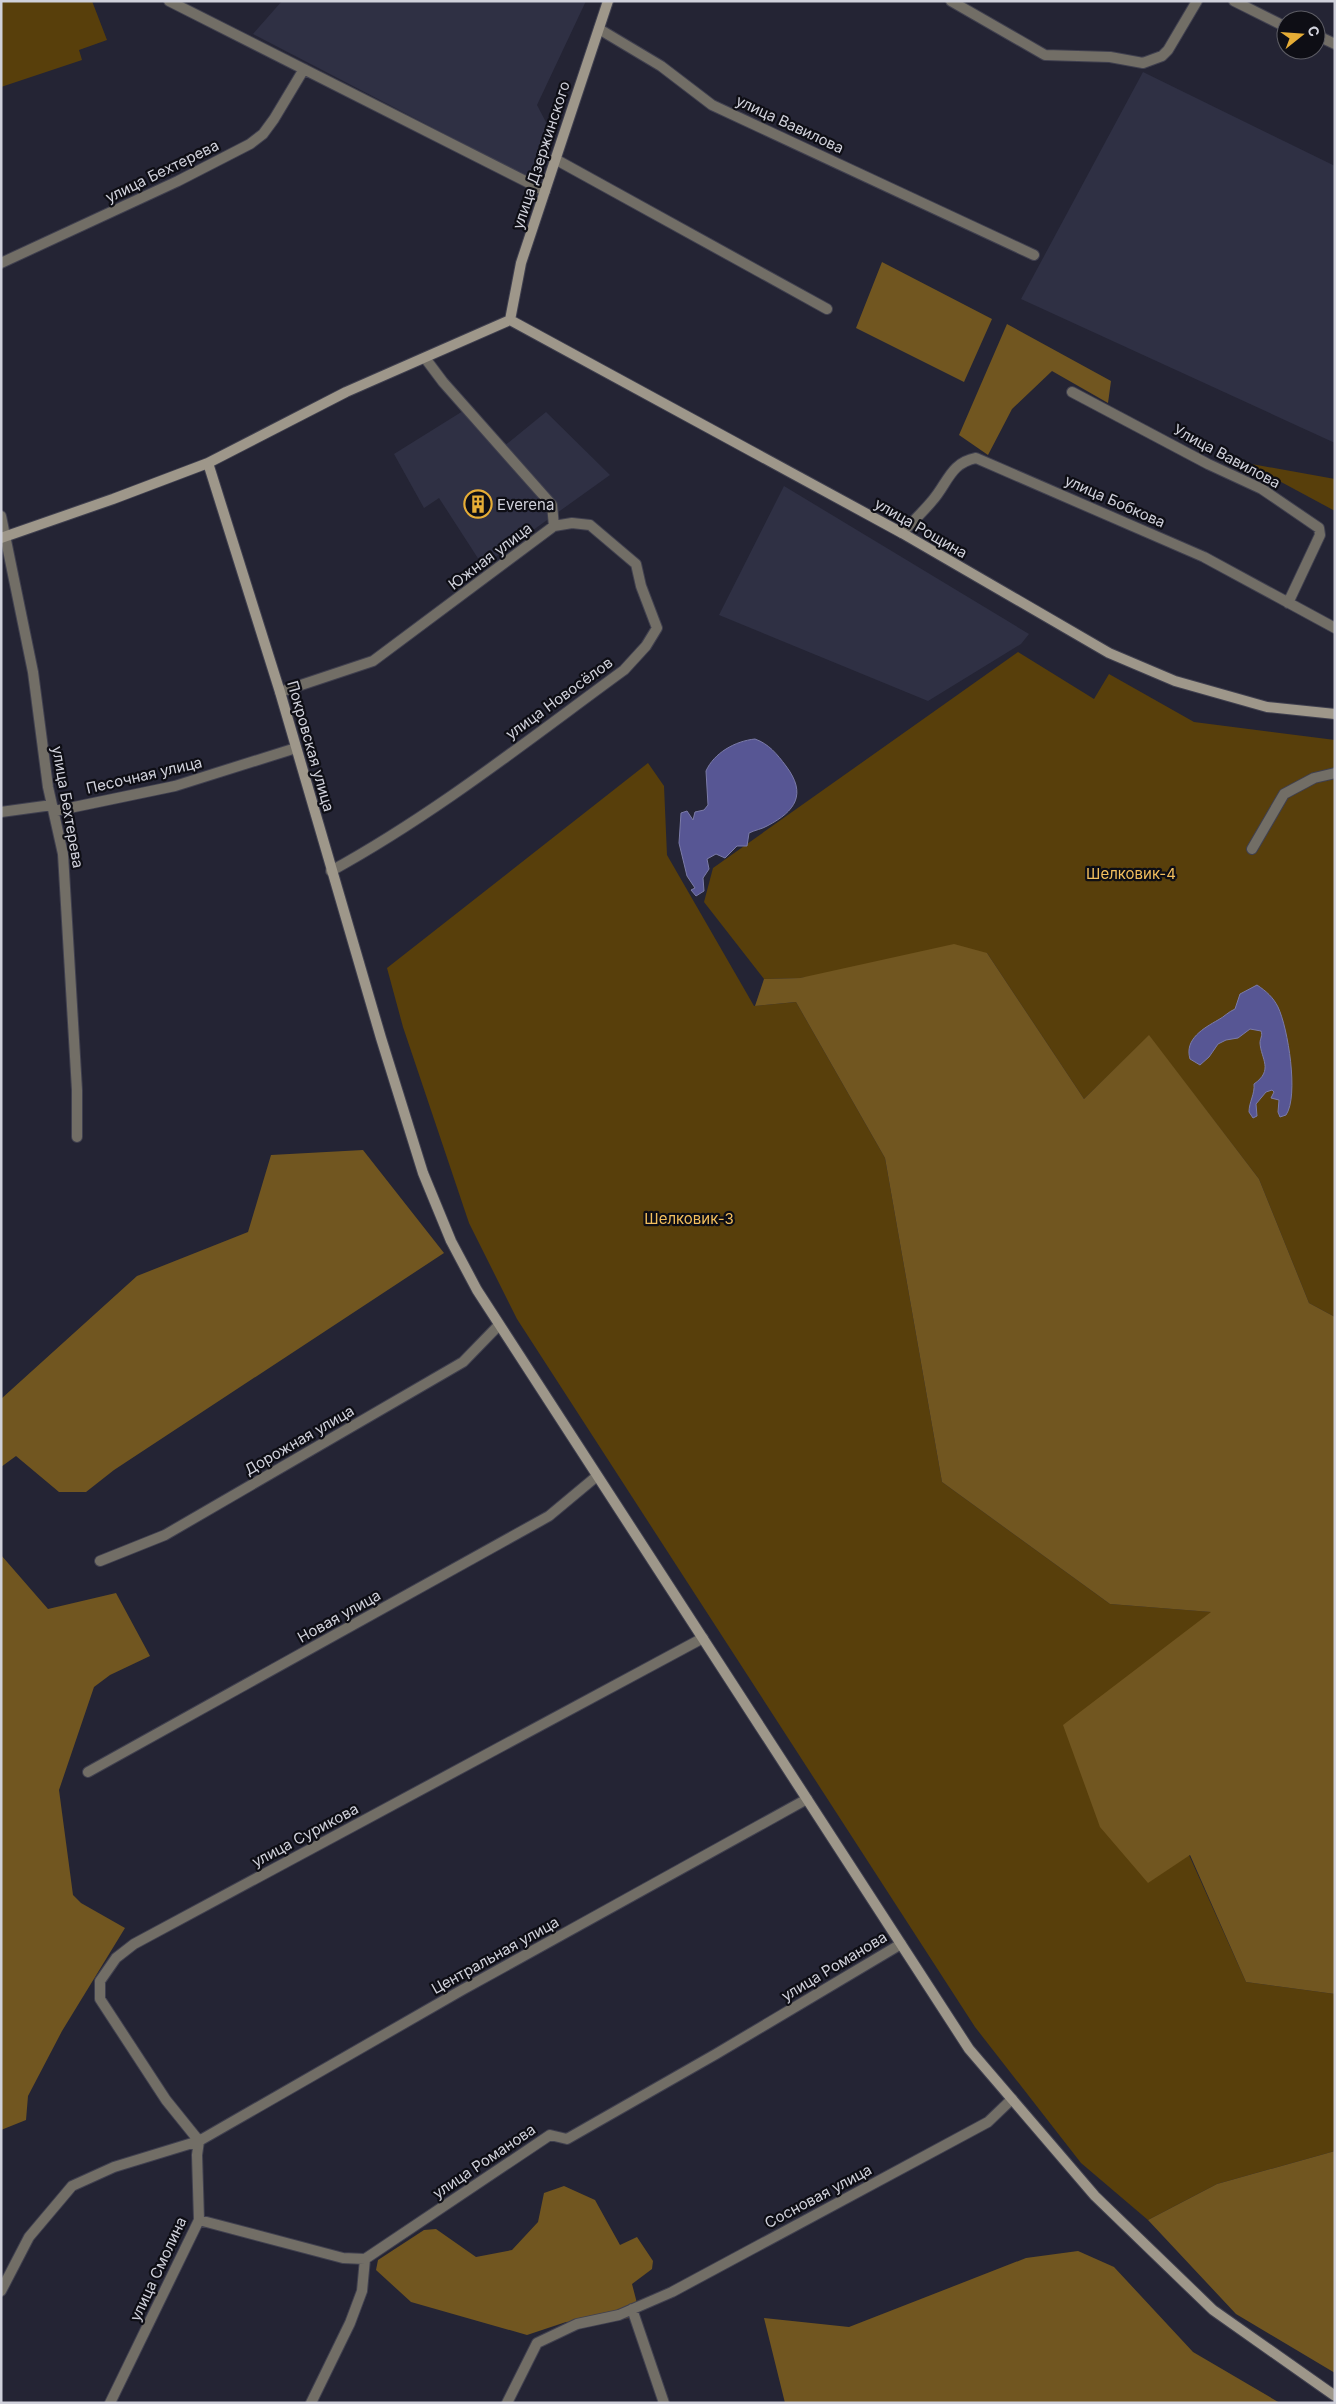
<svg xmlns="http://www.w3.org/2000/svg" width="1336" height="2404" font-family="Inter,sans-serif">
<rect width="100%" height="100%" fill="#242434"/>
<!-- built -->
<path fill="#2f3044" d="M282 1H586L537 105 549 128 528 177 253 34Z
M1143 72 1335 166V443L1021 299Z
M471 406 503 447 546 412 610 475 483 566 439 498 424 508 394 454Z
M784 486 1029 634 1021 644 928 701 719 615Z"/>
<!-- green -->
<path fill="#583f0b" d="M1 1H92L107 40 79 50 82 60 1 87Z
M1246 463 1335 479V511Z
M1018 652 1094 699 1109 674 1194 722 1335 740V1317L1309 1303 1259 1179 1149 1036 1084 1099 987 953 800 978 764 979 704 902 713 868Z
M648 763 664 786 667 855 754 1006 796 1002 885 1158 942 1482 1110 1604 1212 1612 1189 1855 1246 1982 1335 1994V2151L1217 2184 1148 2220 1081 2163 975 2027 517 1319 469 1223 403 1027 387 968Z"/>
<!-- forest -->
<path fill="#715620" d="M882 262 992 319 964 382 856 328Z
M1007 324 1111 381 1108 403 1052 371 1012 409 988 455 959 435Z
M954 944 987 953 1084 1099 1149 1035 1259 1179 1309 1303 1335 1317V1994L1246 1982 1190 1855 1148 1883 1100 1827 1063 1725 1211 1612 1110 1604 942 1482 885 1158 796 1002 755 1006 764 979 800 978Z
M363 1150 444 1253 114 1470 86 1492H59L16 1456 1 1467V1399L137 1276 248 1232 271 1155Z
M1 1555 48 1609 116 1593 150 1656 110 1675 94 1687 59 1790 73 1895 81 1903 125 1928 62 2031 28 2096 26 2120 1 2130Z
M1335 2151V2373L1236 2314 1148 2220 1217 2184Z
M564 2186 595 2200 620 2245 637 2237 653 2261 652 2269 632 2284 638 2307 632 2318 566 2322 527 2335 411 2302 376 2270 378 2260 424 2230 436 2229 476 2257 512 2250 538 2222 544 2193Z
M1078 2251 1114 2267 1193 2352 1280 2403H785L764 2318 849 2327 1026 2258Z"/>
<!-- water -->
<path fill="#575694" stroke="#7b7ba9" d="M755 739C769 744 777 754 786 766 807 794 796 811 767 826 762 829 755 830 749 833L747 846H737L725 858 716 854 707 859 709 869 703 878 704 891 696 896 691 890 695 888 687 876 679 843 681 813 687 811 693 820 695 812 704 810 708 805 706 771C714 753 735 741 755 739Z
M1257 985C1266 991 1273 997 1278 1007 1288 1028 1299 1096 1286 1115L1280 1117 1278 1112 1279 1100 1271 1098 1274 1092 1272 1090 1266 1092 1256 1104 1257 1116 1253 1118 1249 1112C1249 1102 1255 1094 1254 1084 1274 1070 1261 1059 1260 1043 1260 1038 1263 1036 1261 1031L1250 1029 1238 1038 1226 1040 1218 1044 1209 1057 1200 1065 1190 1059C1184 1039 1204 1028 1218 1020 1224 1017 1228 1012 1235 1009L1240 994Z"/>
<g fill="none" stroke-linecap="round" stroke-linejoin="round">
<!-- street casing -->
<g stroke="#40404f" stroke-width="12">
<path id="street" d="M169 1 545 191
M951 1 1045 55 1110 57 1143 63 1162 56 1168 50 1197 1
M1234 1 1286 27
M599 29 661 66 712 105 1034 255
M1316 35 1335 44
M555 159 827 309
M1 263 178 181 250 144 263 134 274 119 304 69
M1072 392 1208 464 1262 489 1319 528 1320 535 1288 603
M1 516 33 672 48 787 63 854 77 1090V1137
M902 533C912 522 923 512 932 501 948 483 950 463 976 458L1204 557 1335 628
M280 692 373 661 554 526 552 505 443 382 425 358
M55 811 175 786 296 748
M1 812 52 805
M1252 849 1284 794 1314 778 1335 773
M331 871C435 814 528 740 624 670L646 646 657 628 641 586 636 564 590 525 572 523 554 526
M100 1561 165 1535 463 1362 499 1325
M88 1772 549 1516 597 1476
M199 2141 166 2100 100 1999V1981L116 1958 134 1944 703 1638
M199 2220 343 2258 365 2259 550 2135 567 2139 716 2054 901 1944
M1 2291 29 2237 72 2186 114 2167 199 2141 462 1990 807 1799
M632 2309 664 2403
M110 2403 199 2220 197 2155 199 2141
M311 2403 350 2323 362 2291 365 2259
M507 2403 537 2343 577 2324 619 2315 672 2292 988 2122 1012 2099"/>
</g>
<!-- secondary casing -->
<g stroke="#40404f" stroke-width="12">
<path id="secondary" d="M510 320 902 533 1109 653 1175 681 1267 707 1335 714
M510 320 521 263 608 1
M208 463 280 692 381 1038 423 1173 451 1241 477 1290 969 2049 1095 2196 1213 2310 1335 2396
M1 538 113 499 208 463 346 392 510 320"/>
</g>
<!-- street -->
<use href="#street" stroke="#726e66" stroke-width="10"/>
<!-- secondary -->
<use href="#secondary" stroke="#9e978a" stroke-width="10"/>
</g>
<!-- icons -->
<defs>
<g id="building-ring" transform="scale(1.4375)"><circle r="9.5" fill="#0e0e15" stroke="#e6ad36" stroke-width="1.5"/><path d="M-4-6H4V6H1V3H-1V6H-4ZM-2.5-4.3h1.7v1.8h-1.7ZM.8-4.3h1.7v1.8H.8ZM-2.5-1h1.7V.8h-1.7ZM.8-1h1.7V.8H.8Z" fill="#e6ad36"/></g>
</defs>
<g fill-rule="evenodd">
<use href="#building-ring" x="478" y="504"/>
</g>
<g text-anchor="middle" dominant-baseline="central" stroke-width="4.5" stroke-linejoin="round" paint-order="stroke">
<!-- street labels -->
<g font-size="15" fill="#d0d1db" stroke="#0e0e15">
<text transform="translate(790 124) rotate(25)">улица Вавилова</text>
<text transform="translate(541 155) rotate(-72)">улица Дзержинского</text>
<text transform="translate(162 171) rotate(-26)">улица Бехтерева</text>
<text transform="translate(1227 456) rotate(28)">Улица Вавилова</text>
<text transform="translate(1115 501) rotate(24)">улица Бобкова</text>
<text transform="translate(921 528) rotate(30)">улица Рощина</text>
<text transform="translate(490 556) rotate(-37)">Южная улица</text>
<text transform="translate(559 698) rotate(-36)">улица Новосёлов</text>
<text transform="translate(311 746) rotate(74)">Покровская улица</text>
<text transform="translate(144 775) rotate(-13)">Песочная улица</text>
<text transform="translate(68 807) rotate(80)">улица Бехтерева</text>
<text transform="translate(299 1440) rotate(-30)">Дорожная улица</text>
<text transform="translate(339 1616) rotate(-29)">Новая улица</text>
<text transform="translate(305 1835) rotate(-28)">улица Сурикова</text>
<text transform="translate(495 1955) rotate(-29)">Центральная улица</text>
<text transform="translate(834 1966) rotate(-31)">улица Романова</text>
<text transform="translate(484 2161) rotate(-34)">улица Романова</text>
<text transform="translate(818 2196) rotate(-28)">Сосновая улица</text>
<text transform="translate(158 2269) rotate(-65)">улица Смолина</text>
</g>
<!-- poi labels -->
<g font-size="15" fill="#d0d1db" stroke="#0e0e15" text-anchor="start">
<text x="497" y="504">Everena</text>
</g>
<!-- park labels -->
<g font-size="15" fill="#f3bf5e" stroke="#0e0e15">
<text x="1131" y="873">Шелковик-4</text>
<text x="689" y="1218">Шелковик-3</text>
</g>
</g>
<!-- border -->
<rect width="1336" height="2404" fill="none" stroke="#d0d1db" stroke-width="5"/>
<!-- north arrow -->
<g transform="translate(1301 35) rotate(73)"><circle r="24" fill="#0e0e15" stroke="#5c5c64"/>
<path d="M0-4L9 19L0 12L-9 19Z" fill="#e6ad36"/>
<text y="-8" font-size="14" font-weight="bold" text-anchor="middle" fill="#d0d1db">С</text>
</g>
</svg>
